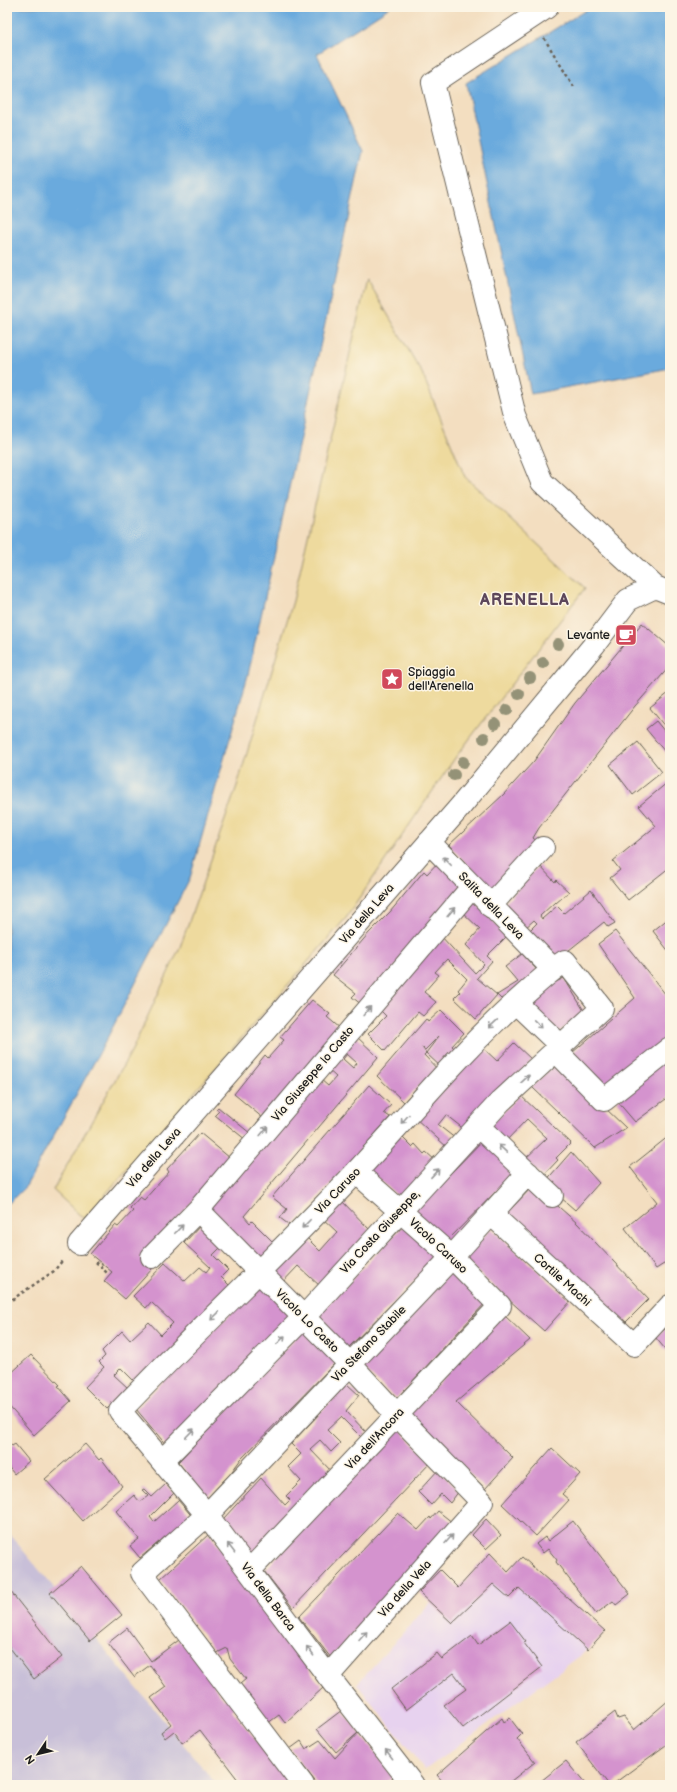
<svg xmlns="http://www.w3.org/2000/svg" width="677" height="1792" font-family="'Balsamiq Sans',sans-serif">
<rect width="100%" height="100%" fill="#fcf5e5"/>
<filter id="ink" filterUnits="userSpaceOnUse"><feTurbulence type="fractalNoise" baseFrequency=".025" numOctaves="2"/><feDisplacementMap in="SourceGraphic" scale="8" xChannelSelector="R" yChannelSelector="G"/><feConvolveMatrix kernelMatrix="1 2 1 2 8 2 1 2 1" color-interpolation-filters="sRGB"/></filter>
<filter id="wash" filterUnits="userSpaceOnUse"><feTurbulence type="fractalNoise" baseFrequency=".012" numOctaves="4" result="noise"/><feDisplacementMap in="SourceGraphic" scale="16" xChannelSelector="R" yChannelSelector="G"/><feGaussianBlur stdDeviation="0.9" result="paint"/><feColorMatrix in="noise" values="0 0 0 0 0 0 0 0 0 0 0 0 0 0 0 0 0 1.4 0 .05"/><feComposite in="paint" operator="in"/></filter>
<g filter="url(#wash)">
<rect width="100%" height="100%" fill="#f3dec0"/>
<!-- built -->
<path fill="#e7d2ef" d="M493 1584 509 1598 519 1588 588 1650 425 1770 357 1684 430 1603 452 1623Z"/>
<!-- industrial -->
<path fill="#c8bfd8" d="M7 1531 217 1785H7Z"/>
<!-- sand -->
<path fill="#eeda9e" stroke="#857b5d" d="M367 279 422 373 465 477 585 588 455 758 346 918 84 1219 53 1190 132 1050 180 947 237 786 293 601Z"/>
<!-- water -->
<path fill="#6aaadd" stroke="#43637c" d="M7 7H390L317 54 363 151 248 675 190 878 102 1048 26 1186 7 1205Z
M591 7H670V368L531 394 466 83Z"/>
<g id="blocks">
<!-- building -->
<path fill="#d493ce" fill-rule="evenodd" d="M642 623 670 647V666L635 706 539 828 533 838 542 846 495 895 449 845 503 795 534 761 575 703Z
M670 692V733L650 708Z
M656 721 670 738V758L646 729Z
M638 742 662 772 633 795 610 765Z
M668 782 670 784V867L628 900 610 878 620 870 613 861 656 826 639 806Z
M441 859 466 885 362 1005 352 997 356 993 333 975 369 933 390 912 424 871 427 874Z
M539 865 555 882 556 880 569 892 556 903 555 902 540 916 542 919 557 906 564 913 591 890 615 923 608 927 604 922 553 963 526 934 537 923 534 920 523 930 502 907Z
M472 898 507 936 487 956 492 961 477 978 497 995 476 1019 454 998 460 992 458 990 467 979 447 959 435 972 439 975 424 992 436 1002 423 1016 418 1012 385 1051 368 1034 386 1016 378 1008 440 935 475 973 484 964 466 945 480 929 461 911Z
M670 917V953L653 931Z
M615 931 670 1000V1044L608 1094 572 1053 635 998 598 944Z
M522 954 539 972 501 999 497 995 518 982 505 967Z
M564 978 586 1014 558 1032 524 1002 530 995Z
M312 1000 330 1014 327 1017 341 1029 264 1119 234 1094 265 1055 268 1058 284 1040 280 1037Z
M441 1010 464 1033 452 1046 459 1053 443 1069 426 1053 424 1055 441 1073 426 1088 421 1083 404 1102 377 1076 426 1019 428 1022ZM439 1036 426 1053 422 1047 425 1050Z
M355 1035 378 1057 244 1216 250 1223 252 1221 276 1245 260 1263 205 1210 320 1079 328 1086 336 1077 326 1068ZM347 1054 357 1063 353 1068 343 1059Z
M514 1043 532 1060 465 1130 446 1115 438 1125 456 1139 448 1148 415 1118 482 1047 497 1061Z
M670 1055V1096L635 1122 617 1101Z
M557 1062 626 1128 595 1148 559 1113 532 1087Z
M369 1085 391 1105 384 1113 390 1117 292 1227 280 1218 287 1209 272 1197Z
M520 1095 571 1143 556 1158 558 1160 542 1177 524 1160 547 1138 527 1119 505 1142 489 1127Z
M218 1107 251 1134 246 1140 215 1115 219 1111 216 1109Z
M200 1133 230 1158 143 1259 153 1268 125 1299 104 1281 112 1272 90 1254 115 1225 118 1227 133 1211 130 1208 140 1197 144 1200 169 1172 167 1169Z
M399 1134 412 1147 415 1144 424 1154 426 1152 436 1161 400 1198 367 1168Z
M669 1136 670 1260 656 1269 625 1228 657 1202 630 1167Z
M486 1137 518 1169 445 1243 413 1212Z
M571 1152 599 1183 575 1210 544 1183Z
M534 1185 577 1223 649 1299 625 1323 505 1215Z
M339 1198 370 1230 320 1286 298 1266 280 1285 267 1273 304 1235 320 1251 337 1232 321 1217Z
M407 1222 441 1254 346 1350 314 1319Z
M201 1225 222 1246 213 1255 228 1270 221 1277 234 1290 138 1385 121 1368 114 1375 128 1388 107 1409 85 1387 104 1367 99 1362 105 1356 102 1351 122 1331 130 1340 149 1322 161 1335 173 1323 151 1302 146 1308 133 1296 165 1263 185 1281 200 1267 206 1272 210 1267 184 1243Z
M491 1229 571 1301 544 1331 463 1259Z
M453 1269 487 1301 396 1399 362 1367Z
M261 1283 294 1315 167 1446 136 1409Z
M503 1314 530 1340 456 1402 513 1458 485 1489 411 1413Z
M670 1325V1355L655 1337Z
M306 1327 338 1360 241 1459 230 1474 207 1498 178 1462Z
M31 1355 60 1385 58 1386 71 1401 34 1435 7 1404V1377Z
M347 1384 359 1395 346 1411 367 1433 362 1438 341 1417 327 1430 340 1443 331 1452 320 1440 310 1449 332 1472 251 1555 223 1519 261 1478 285 1505 290 1500 286 1496 301 1481 288 1467 301 1454 291 1444Z
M397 1427 431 1462 293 1608 264 1571Z
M7 1440 12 1446 15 1444 29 1461 14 1474 7 1465Z
M85 1444 99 1460 101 1458 122 1486 83 1521 45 1479Z
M552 1448 580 1474 562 1494 569 1500 536 1536 502 1504Z
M439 1469 459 1491 450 1503 441 1494 431 1505 418 1492Z
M166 1484 174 1493 150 1517 154 1522 178 1500 196 1521 172 1543 166 1536 140 1558 130 1546 139 1539 116 1511 134 1495 140 1502 148 1496 142 1490 144 1489 152 1497Z
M438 1511 453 1523 331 1658 299 1617 398 1513 418 1530 430 1517 431 1519Z
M486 1519 501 1535 486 1549 472 1535Z
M573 1521 630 1594 616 1605 613 1601 596 1614 556 1562 557 1560 548 1549 543 1553 536 1544 545 1537 548 1541Z
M209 1534 262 1601 275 1624 323 1688 285 1723 279 1715 268 1723 240 1684 246 1679 230 1659 227 1648 217 1653 160 1579Z
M490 1553 508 1572 522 1557 605 1631 588 1650 519 1588 509 1598 493 1584 452 1623 419 1592 440 1570 458 1588Z
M81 1566 122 1615 90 1641 50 1593Z
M7 1587 62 1657 34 1679 7 1644Z
M510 1621 526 1642 524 1643 542 1667 463 1728 444 1705 466 1689 454 1673 406 1710 391 1689 437 1653 442 1659 472 1636 478 1645Z
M127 1628 151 1661 179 1640 218 1683 214 1686 224 1700 228 1697 236 1706 232 1710 291 1785H242L200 1730 182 1743 174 1731 165 1738 161 1732 171 1724 151 1698 166 1687 150 1665 134 1677 108 1643Z
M670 1699V1742L612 1785H609L576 1742 615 1712 618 1719 624 1717 634 1730Z
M342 1710 359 1732 336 1752 317 1729Z
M502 1718 504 1722 510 1718 512 1721 522 1734 517 1739 535 1762 506 1785H476L478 1783 475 1780 469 1785H446L437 1775Z
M359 1732 394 1777 384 1785H318L290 1749 301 1741 306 1749 320 1740 335 1758Z
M566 1761 586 1785H536Z"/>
</g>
</g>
<g filter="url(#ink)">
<use href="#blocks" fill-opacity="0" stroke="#676055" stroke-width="1"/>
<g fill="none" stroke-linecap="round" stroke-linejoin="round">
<!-- minor casing -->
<g stroke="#676055" stroke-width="24">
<path id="minor" d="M547 7 433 83 515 416 542 482 655 587 670 593
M429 842 553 969
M490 906 543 848
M516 1003 561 1046
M556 1051 604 1100 670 1048
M478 1126 552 1196
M198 1210 350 1364 397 1415 482 1502 328 1676
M491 1214 634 1345 670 1306
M79 1244 460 807 594 645 628 600 655 587
M152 1257 198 1210 472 887
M162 1461 303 1318 500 1102 602 1008 565 961C547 973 532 988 516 1002 459 1054 410 1114 357 1171 281 1253 198 1329 120 1411L207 1515 328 1676 413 1785
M249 1571 500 1306 452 1257 356 1172
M303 1785 142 1573 207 1515 452 1257 528 1173"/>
</g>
<!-- path -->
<path stroke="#676055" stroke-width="2.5" stroke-dasharray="3 3" stroke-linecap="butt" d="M544 38 574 87
M96 1262 107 1273
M7 1303 54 1271 62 1261"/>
<!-- minor -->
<use href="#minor" stroke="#fff" stroke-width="22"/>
</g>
<!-- trees -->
<g fill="#949277">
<circle cx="558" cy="644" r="6"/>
<circle cx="543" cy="663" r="6"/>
<circle cx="530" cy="678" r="6"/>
<circle cx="519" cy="694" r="6"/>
<circle cx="507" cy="710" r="6"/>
<circle cx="495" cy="724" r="6"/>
<circle cx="484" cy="738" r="6"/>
<circle cx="463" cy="762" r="6"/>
<circle cx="454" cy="775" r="6"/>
</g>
<!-- one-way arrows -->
<defs><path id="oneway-shaft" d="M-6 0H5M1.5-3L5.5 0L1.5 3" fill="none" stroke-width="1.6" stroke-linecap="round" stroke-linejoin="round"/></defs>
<g stroke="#999">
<use href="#oneway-shaft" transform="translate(447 861) rotate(-134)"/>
<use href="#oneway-shaft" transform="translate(451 912) rotate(-50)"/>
<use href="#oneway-shaft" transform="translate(367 1011) rotate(-50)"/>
<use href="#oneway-shaft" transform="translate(493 1024) rotate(137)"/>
<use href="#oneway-shaft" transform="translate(538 1024) rotate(44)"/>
<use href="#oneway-shaft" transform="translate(525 1079) rotate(-43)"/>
<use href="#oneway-shaft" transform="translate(405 1119) rotate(132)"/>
<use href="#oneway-shaft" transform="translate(264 1131) rotate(-50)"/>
<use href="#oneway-shaft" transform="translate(503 1149) rotate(-137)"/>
<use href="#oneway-shaft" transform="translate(435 1173) rotate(-47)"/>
<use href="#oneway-shaft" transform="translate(306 1224) rotate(134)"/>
<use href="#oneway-shaft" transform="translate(179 1229) rotate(-46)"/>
<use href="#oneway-shaft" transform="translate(215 1316) rotate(136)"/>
<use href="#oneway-shaft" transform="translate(281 1340) rotate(-46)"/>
<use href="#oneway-shaft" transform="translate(190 1433) rotate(-46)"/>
<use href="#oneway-shaft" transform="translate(449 1539) rotate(-48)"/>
<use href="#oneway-shaft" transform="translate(231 1548) rotate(-127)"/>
<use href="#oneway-shaft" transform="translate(363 1636) rotate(-48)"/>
<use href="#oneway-shaft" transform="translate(310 1651) rotate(-127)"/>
<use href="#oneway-shaft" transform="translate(389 1754) rotate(-128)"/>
</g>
</g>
<!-- icons -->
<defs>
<g id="cafe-square" transform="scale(1.15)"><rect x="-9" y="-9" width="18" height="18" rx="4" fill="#d1495b" stroke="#fcf5e5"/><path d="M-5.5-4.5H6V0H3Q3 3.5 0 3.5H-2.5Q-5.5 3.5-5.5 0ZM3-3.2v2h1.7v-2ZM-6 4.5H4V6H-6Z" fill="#fff"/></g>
<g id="sight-square" transform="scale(1.15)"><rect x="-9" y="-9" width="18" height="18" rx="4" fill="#d1495b" stroke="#fcf5e5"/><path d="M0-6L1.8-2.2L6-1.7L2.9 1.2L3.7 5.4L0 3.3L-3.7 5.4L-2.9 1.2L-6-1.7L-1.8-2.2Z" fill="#fff"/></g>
</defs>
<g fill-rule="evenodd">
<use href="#cafe-square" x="626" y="635"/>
<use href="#sight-square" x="392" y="679"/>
</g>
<g text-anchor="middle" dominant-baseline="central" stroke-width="3" stroke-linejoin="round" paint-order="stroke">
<!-- poi labels -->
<g font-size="12" fill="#1c1c1c" stroke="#fcf5e5" text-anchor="end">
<text x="610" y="635">Levante</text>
<text x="408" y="672" text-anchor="start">Spiaggia<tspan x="408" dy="14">dell'Arenella</tspan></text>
</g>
<!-- street labels -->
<g font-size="12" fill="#1c1c1c" stroke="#fcf5e5">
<text transform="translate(491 906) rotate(46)">Salita della Leva</text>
<text transform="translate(367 914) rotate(-49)">Via della Leva</text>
<text transform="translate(313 1074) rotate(-50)">Via Giuseppe lo Casto</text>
<text transform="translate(154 1158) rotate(-49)">Via della Leva</text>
<text transform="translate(338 1191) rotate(-46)">Via Caruso</text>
<text transform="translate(380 1232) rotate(-47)">Via Costa Giuseppe,</text>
<text transform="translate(438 1246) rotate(43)">Vicolo Caruso</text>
<text transform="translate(562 1280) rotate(42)">Cortile Machi</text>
<text transform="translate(307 1321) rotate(45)">Vicolo Lo Casto</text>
<text transform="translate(369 1344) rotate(-46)">Via Stefano Stabile</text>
<text transform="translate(375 1439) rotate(-47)">Via dell'Ancora</text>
<text transform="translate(405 1589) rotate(-48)">Via della Vela</text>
<text transform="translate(268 1597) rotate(53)">Via della Barca</text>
</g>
<!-- district labels -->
<g font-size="16" font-weight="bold" letter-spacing="1" fill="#5c465a" stroke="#fcf5e5">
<text x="525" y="600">ARENELLA</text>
</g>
</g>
<!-- margin -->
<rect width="677" height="1792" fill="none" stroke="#fcf5e5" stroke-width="24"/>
<!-- north arrow -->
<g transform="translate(38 1754) rotate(235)" stroke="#fcf5e5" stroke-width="3" paint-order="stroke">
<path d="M0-3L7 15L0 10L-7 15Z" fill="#1c1c1c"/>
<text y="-6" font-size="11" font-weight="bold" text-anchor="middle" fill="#1c1c1c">N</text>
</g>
</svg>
